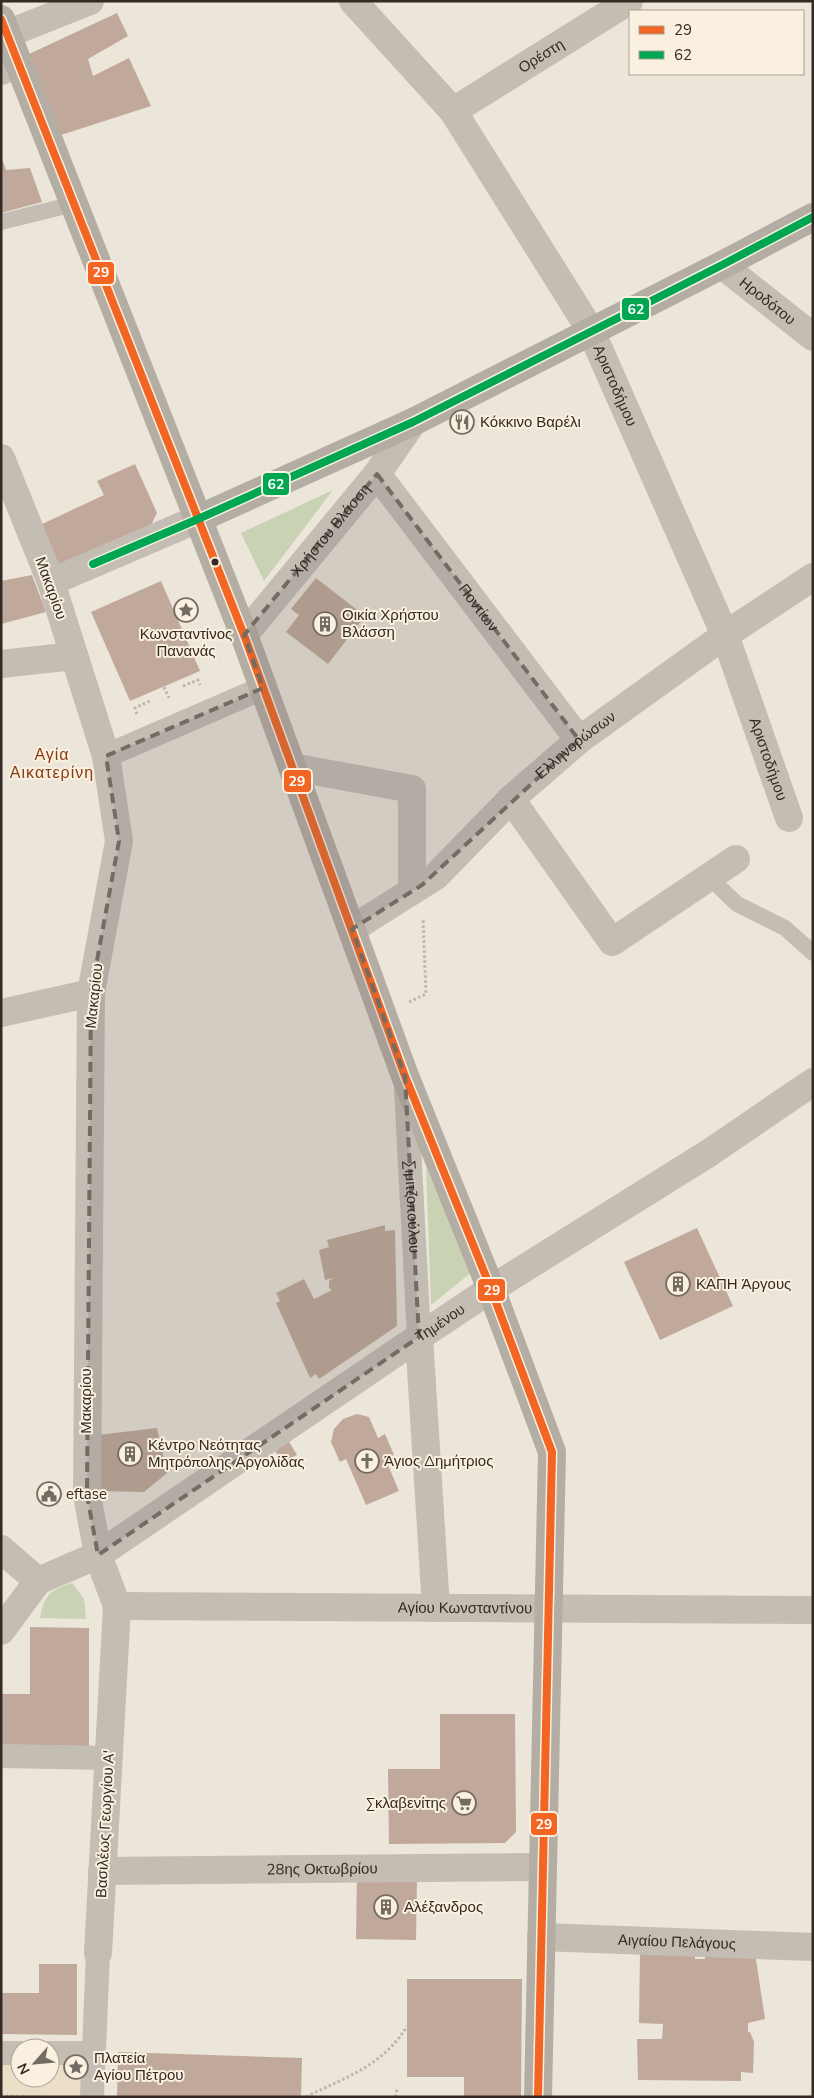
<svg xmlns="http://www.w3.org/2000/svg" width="814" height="2098" font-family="'Nunito Sans',sans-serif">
<rect width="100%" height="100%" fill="#ebe5da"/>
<!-- green -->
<path fill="#c9d2b3" d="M333 490 264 581 241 533Z
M426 1167 473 1271 431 1305V1304Z
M72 1583 84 1599 86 1619 40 1618C45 1594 49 1591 72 1583Z"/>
<!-- plaza -->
<path fill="#ecdfc8" d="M1 2053H20V2078H50V2054L103 2055 102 2097H1Z"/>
<!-- building -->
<path fill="#c0a99a" d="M117 13 128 36 88 59 93 76 129 58 151 106 61 135 29 54Z
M1 156 6 170 30 168 42 202 1 213Z
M135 464 157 513 151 525 56 568 40 525 104 495 97 481Z
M32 575 46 612 1 624V581Z
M316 578 365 616 328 664 286 632 299 615 291 609Z
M161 581 200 671 130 701 91 612Z
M385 1225V1231L395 1230 397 1326 319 1379 316 1374 310 1378 276 1303 280 1301 276 1293 304 1279 314 1299 332 1290 329 1288V1281L333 1278 325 1280 319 1250 329 1247 327 1240Z
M697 1228 733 1306 660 1340 624 1262Z
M357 1414 369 1417 378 1438 385 1434 394 1455 385 1458 399 1491 366 1505 346 1459 340 1462 331 1442 334 1429 343 1419Z
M157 1428 167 1473 144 1492 97 1491 98 1435Z
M288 1440 297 1455 281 1463 274 1448Z
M30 1627 89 1628V1746L1 1745V1694H30Z
M440 1714H515L516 1832 505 1843 389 1844 388 1769H440Z
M357 1875 417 1876 416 1940 356 1939Z
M640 1951 695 1952V1959H705V1952L755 1953 765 2019 748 2023V2032H750L754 2042 753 2073 741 2072V2081L638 2080 637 2039H662L663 2024 639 2023Z
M39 1964H77V2035L1 2034V1993H39Z
M407 1979H522L521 2097H464V2077H407Z
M118 2052 302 2058 301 2097H117Z"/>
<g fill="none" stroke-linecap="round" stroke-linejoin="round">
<!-- path -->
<path stroke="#bcb5ad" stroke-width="3" stroke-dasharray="2.5 2.5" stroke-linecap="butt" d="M183 686 198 680 200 685
M164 687 169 698
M137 714 135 708 150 701
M409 1002 426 994 423 919
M1 2096 42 2097
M306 2097C346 2077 383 2066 407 2026
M396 2097 397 2088"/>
<!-- service -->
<path stroke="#c4bdb4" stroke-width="16" d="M1 222 74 204
M709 877 737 904 785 928 813 953"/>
<!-- pedestrian -->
<g stroke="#c4bdb4" stroke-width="24">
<path d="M106 756 263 688"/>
<path id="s1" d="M406 1088 419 1337"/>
<path d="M1 1756 108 1758"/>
<path d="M1 2053H20"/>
<path d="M50 2053H94"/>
<path d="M92 2097 98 1953"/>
</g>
<!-- minor -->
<g stroke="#c4bdb4" stroke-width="28">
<path id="s2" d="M353 1 453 111 591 331 725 635 789 818"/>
<path d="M7 34 90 1"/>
<path d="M1 71 18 63"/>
<path id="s3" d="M453 111 629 1"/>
<path id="s4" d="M722 265 813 337"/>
<path d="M1 458 51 582"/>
<path id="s5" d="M377 474 579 740"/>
<path id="s6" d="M244 635 377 474 413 422"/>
<path d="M1 664 74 656"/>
<path d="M292 767 412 789V891"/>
<path d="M511 799 612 942 736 859"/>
<path id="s7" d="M352 929 436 876 511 799 579 740 725 635 813 577"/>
<path d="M91 993 87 1495 98 1555 117 1606 98 1953"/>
<path d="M419 1337 436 1608"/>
<path d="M1 1549 38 1581"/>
<path id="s8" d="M117 1606 813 1610"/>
<path id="s9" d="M102 1871 543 1867"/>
<path id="s10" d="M541 1937 813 1947"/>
</g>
<!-- tertiary -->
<g stroke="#c4bdb4" stroke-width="28">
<path d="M1 1013 91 993 119 841 106 756 51 582 198 519"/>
<path id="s11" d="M1 1631 38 1581 98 1555 419 1337 491 1289 709 1153 813 1082"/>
</g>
<!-- secondary -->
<path stroke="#b4ada4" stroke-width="28" d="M1 19 244 635 405 1076 491 1289 552 1452 538 2097
M198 519 413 422 722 265 813 217"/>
<!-- bus-1 casing -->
<g stroke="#faf0e0" stroke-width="11">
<path id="bus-1" d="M1 19 244 635 405 1076 491 1289 552 1452 538 2097"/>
</g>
<!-- bus-2 casing -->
<g stroke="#faf0e0" stroke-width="11">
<path id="bus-2" d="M93 564 198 519 413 422 722 265 813 217"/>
</g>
<!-- bus-1 -->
<use href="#bus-1" stroke="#f26522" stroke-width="8"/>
<!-- bus-2 -->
<use href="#bus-2" stroke="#00a651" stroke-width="8"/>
</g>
<!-- marked area -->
<path fill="#746b63" fill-opacity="0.2" stroke="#746b63" stroke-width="4" stroke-dasharray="10 6" stroke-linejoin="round" d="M377 474 579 740 422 885 352 929 405 1076 419 1337 98 1555 87 1495 91 993 119 841 106 756 263 688 244 635Z"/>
<!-- icons -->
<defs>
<g id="restaurant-ring" transform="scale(1.25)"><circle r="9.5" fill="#faf0e0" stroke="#746b63" stroke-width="1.5"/><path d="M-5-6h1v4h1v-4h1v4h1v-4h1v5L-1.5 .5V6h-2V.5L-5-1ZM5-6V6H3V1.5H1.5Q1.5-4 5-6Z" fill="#746b63"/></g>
<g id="sight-ring" transform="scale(1.25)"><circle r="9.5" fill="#faf0e0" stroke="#746b63" stroke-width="1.5"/><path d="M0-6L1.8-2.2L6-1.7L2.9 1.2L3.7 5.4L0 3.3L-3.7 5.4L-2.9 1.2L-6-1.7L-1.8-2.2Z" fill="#746b63"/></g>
<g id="building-ring" transform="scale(1.25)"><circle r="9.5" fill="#faf0e0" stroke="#746b63" stroke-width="1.5"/><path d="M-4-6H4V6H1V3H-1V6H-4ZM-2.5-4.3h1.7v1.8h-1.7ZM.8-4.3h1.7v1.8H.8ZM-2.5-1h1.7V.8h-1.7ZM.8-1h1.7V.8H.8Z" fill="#746b63"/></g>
<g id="church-ring" transform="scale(1.25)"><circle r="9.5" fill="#faf0e0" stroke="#746b63" stroke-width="1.5"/><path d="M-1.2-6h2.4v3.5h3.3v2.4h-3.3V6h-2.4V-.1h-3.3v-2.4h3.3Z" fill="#746b63"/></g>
<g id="civic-ring" transform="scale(1.25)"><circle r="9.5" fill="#faf0e0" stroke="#746b63" stroke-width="1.5"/><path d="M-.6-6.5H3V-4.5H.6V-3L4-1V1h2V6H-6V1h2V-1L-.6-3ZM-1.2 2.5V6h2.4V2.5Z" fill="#746b63"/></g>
<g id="supermarket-ring" transform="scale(1.25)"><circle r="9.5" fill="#faf0e0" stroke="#746b63" stroke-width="1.5"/><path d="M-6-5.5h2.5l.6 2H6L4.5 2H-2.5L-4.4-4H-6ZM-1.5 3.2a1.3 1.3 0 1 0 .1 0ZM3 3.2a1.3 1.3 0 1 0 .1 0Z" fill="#746b63"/></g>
</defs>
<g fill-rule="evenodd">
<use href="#restaurant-ring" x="462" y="422"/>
<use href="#sight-ring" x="186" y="610"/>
<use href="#building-ring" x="325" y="624"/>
<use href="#building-ring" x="678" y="1284"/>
<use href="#building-ring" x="130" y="1454"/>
<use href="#church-ring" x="367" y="1461"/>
<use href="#civic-ring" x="49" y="1494"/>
<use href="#supermarket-ring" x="464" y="1803"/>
<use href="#building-ring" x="386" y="1907"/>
<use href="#sight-ring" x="76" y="2067"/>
</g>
<!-- markers -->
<circle fill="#342a23" stroke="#faf0e0" stroke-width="2" cx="215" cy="562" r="4.5"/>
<g text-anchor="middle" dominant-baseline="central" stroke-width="4" stroke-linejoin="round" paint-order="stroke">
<!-- street labels -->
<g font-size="15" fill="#342a23" stroke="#faf0e0">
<text stroke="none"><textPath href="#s3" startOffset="104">Ορέστη</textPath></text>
<text stroke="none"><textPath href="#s4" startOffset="58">Ηροδότου</textPath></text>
<text stroke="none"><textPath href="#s2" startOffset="468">Αριστοδήμου</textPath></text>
<text stroke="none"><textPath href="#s6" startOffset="136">Χρήστου Βλάσση</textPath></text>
<text transform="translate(51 588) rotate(70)">Μακαρίου</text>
<text stroke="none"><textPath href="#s5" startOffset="168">Ποντίων</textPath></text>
<text stroke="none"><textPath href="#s7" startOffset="291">Ελληνορώσων</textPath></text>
<text stroke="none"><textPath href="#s2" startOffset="872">Αριστοδήμου</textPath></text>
<text transform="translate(94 996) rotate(-84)">Μακαρίου</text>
<text stroke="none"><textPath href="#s1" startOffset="119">Σιμιτζοπούλου</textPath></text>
<text stroke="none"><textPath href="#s11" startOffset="541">Τημένου</textPath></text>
<text transform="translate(86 1401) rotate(-90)">Μακαρίου</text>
<text stroke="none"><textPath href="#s8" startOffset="348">Αγίου Κωνσταντίνου</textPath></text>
<text transform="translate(105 1824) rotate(-87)">Βασιλέως Γεωργίου Α'</text>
<text stroke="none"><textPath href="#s9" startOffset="220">28ης Οκτωβρίου</textPath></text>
<text stroke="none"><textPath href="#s10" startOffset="136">Αιγαίου Πελάγους</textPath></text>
</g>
<!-- poi labels -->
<g font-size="15" fill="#342a23" stroke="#faf0e0" text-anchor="start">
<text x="480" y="422">Κόκκινο Βαρέλι</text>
<text x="342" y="615">Οικία Χρήστου<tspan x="342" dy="17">Βλάσση</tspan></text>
<text x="186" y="634" text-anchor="middle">Κωνσταντίνος<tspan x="186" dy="17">Πανανάς</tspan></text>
<text x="696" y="1284">ΚΑΠΗ Άργους</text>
<text x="148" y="1445">Κέντρο Νεότητας<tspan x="148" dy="17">Μητρόπολης Αργολίδας</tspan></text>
<text x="384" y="1461">Άγιος Δημήτριος</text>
<text x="66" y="1494">eftase</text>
<text x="446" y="1803" text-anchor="end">Σκλαβενίτης</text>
<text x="404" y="1907">Αλέξανδρος</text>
<text x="94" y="2058">Πλατεία<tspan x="94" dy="17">Αγίου Πέτρου</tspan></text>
</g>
<!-- neighbourhood labels -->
<g font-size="16" letter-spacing="1" fill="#893b16" stroke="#faf0e0">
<text x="52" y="755">Αγία<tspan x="52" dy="18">Αικατερίνη</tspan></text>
</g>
</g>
<g stroke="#faf0e0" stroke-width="2">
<rect x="87" y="261" width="28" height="24" rx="5" fill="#f26522"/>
<rect x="621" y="297" width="29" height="24" rx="5" fill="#00a651"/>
<rect x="262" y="472" width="28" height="24" rx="5" fill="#00a651"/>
<rect x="283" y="769" width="29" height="24" rx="5" fill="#f26522"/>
<rect x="477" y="1278" width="29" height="24" rx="5" fill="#f26522"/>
<rect x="530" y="1812" width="28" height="24" rx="5" fill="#f26522"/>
</g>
<g font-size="14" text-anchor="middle" font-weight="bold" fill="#fff">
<text x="101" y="277">29</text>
<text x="636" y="314">62</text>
<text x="276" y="489">62</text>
<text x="297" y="786">29</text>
<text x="492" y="1295">29</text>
<text x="544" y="1829">29</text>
</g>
<!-- border -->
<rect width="814" height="2098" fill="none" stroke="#342a23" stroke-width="5"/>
<!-- legend -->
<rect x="629" y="10" width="175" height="65" fill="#faf0e0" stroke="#aba194"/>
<rect x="639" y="26" width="25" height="8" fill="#f26522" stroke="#aba194"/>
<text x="674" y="35" font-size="15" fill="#342a23">29</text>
<rect x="639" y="51" width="25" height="8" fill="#00a651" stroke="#aba194"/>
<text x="674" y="60" font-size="15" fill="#342a23">62</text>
<!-- north arrow -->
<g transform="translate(35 2063) rotate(243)"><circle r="24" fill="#faf0e0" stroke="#aba194"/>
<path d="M0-4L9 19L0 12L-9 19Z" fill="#746b63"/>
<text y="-8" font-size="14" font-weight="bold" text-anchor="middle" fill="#342a23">N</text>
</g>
</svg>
